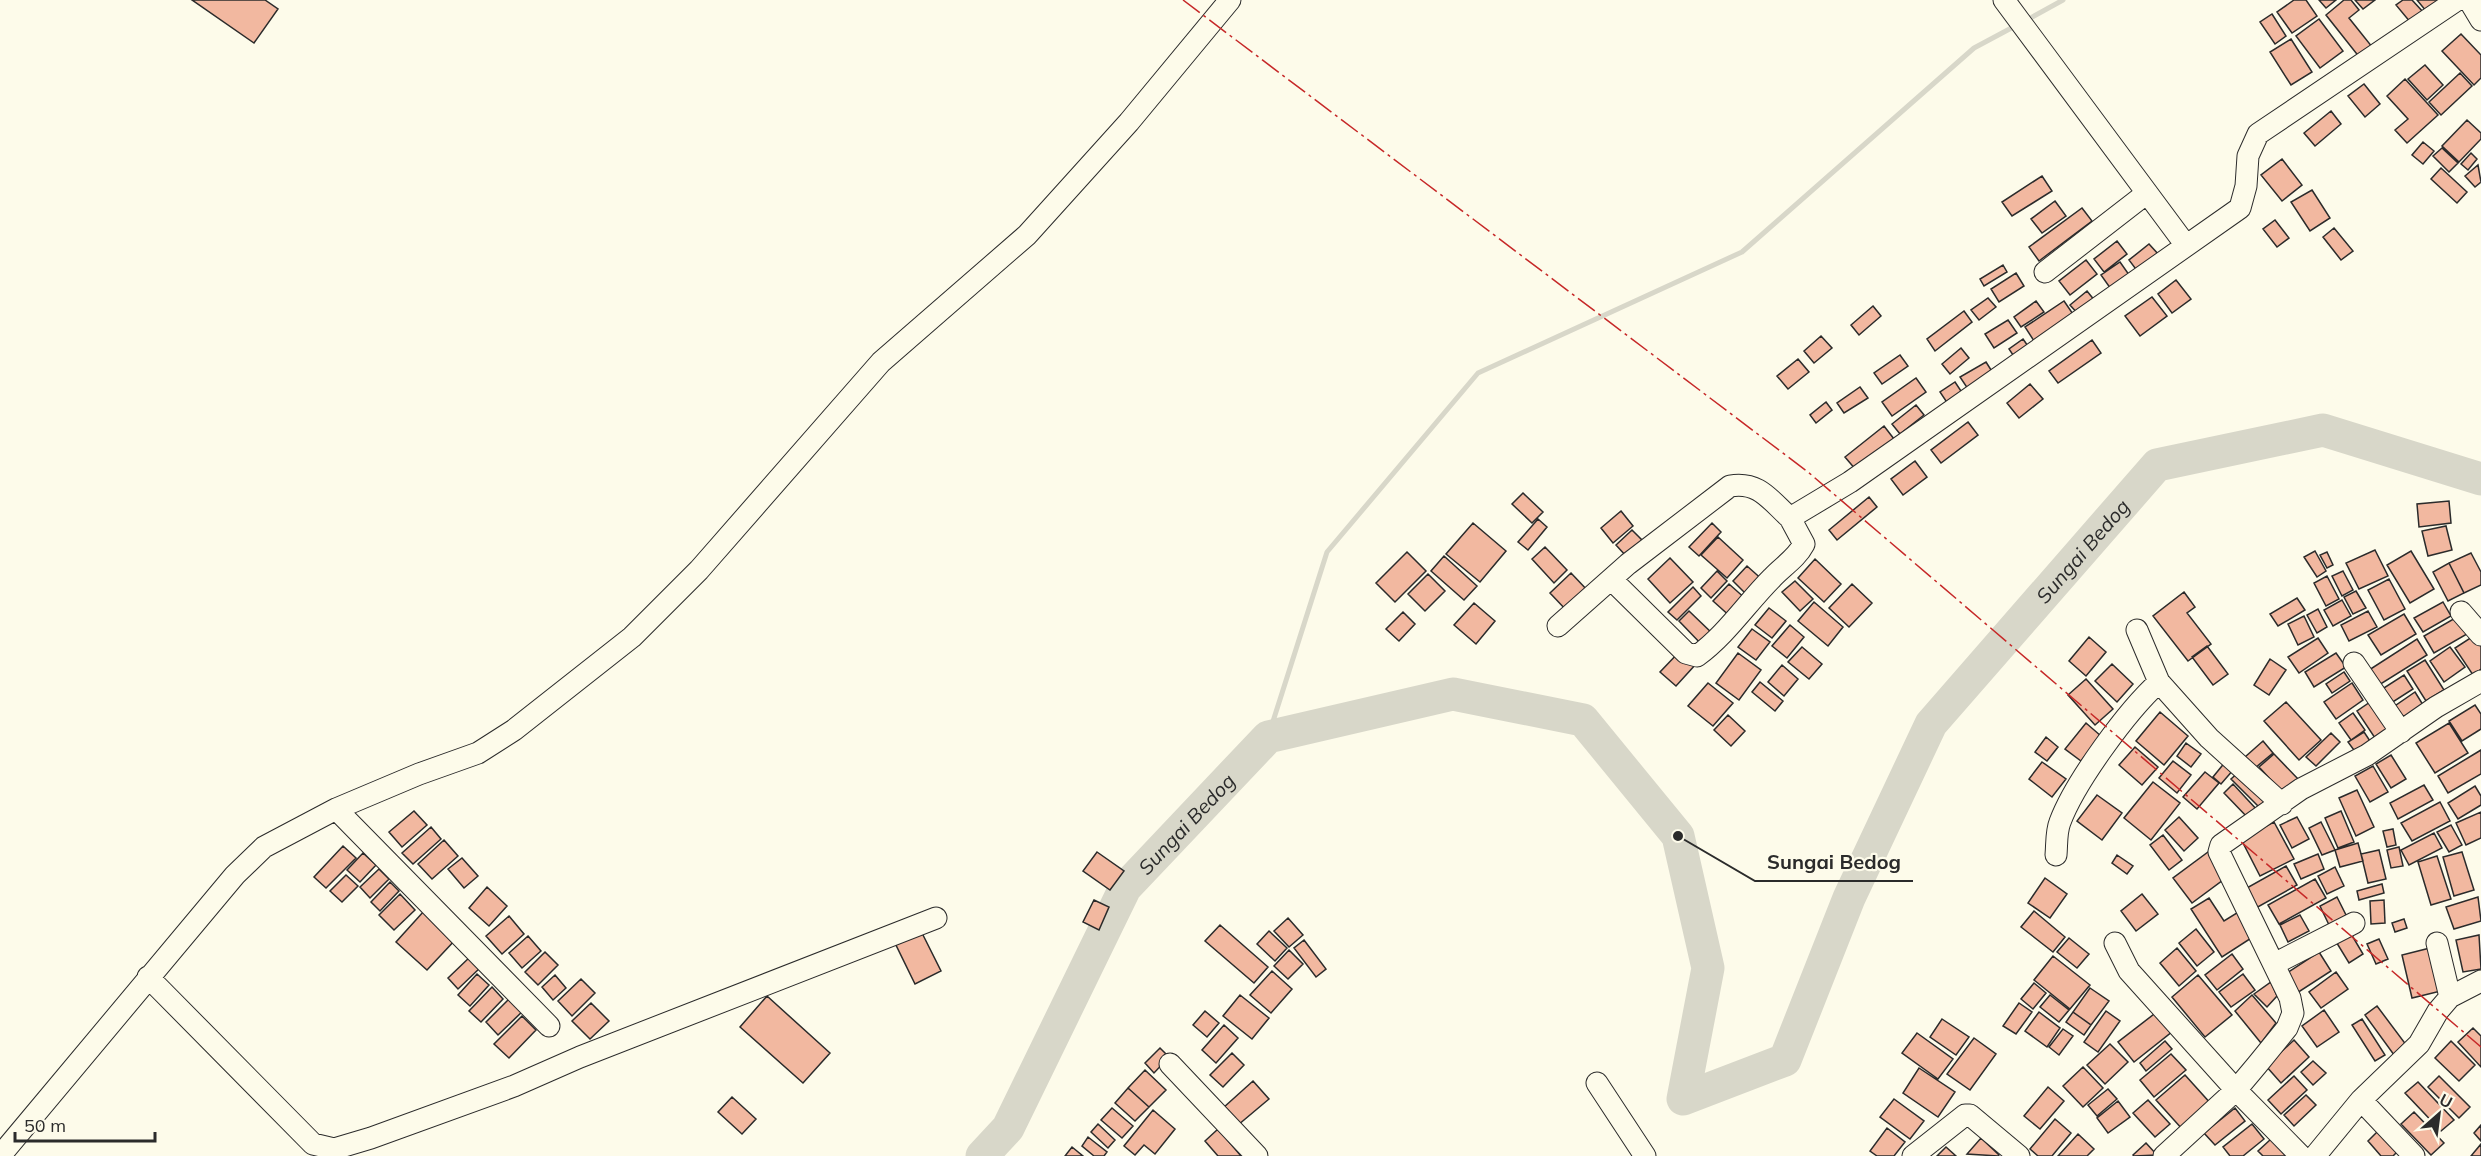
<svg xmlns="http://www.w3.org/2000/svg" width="2481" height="1156" font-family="Mulish,sans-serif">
<rect width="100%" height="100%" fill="#fdfbea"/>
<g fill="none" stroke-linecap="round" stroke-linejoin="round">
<!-- stream -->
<path stroke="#d8d7c9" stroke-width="5" d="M2025 21 2063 0
M1268 737 1327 552 1478 373 1742 252 1974 48 2017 25"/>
<!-- river -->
<path stroke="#d8d7c9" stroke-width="33" id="s1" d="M982 1156 1008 1128 1125 888 1268 737 1453 694 1583 720 1678 836 1708 968 1683 1099 1785 1060 1849 898 1931 724 2157 465 2323 430 2481 479"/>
</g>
<!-- building -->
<path fill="#f2b8a0" stroke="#2b2b2b" stroke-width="1.5" d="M192 0H265L278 9 254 43Z
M2294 0H2306L2317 16 2292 33 2277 12Z
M2319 0H2336L2326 8Z
M2344 0H2351L2359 10 2349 18 2373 48 2360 58 2326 15Z
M2355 0H2375L2363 9Z
M2403 0H2412L2424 13 2411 23 2396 5Z
M2417 0H2452L2431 17Z
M2272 14 2286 36 2275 44 2260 22Z
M2319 19 2343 51 2320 68 2296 36Z
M2461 34 2481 55V78L2474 85 2442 51Z
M2291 39 2312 72 2291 85 2270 52Z
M2425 65 2443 85 2427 100 2408 79Z
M2460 73 2472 86 2441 115 2429 102Z
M2405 79 2438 115 2407 143 2395 130 2408 119 2387 96Z
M2364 84 2380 104 2365 117 2348 96Z
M2331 111 2341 124 2315 146 2304 133Z
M2467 120 2481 133V139L2459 162 2442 146Z
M2423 142 2434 151 2423 164 2412 155Z
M2442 148 2458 163 2449 172 2433 156Z
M2471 153 2477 159 2468 170 2461 164Z
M2282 159 2302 185 2282 201 2261 175Z
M2478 165 2481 182 2475 187 2465 176Z
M2441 168 2467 192 2457 203 2431 179Z
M2042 176 2052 191 2012 216 2002 202Z
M2312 190 2330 218 2310 231 2291 202Z
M2055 201 2066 216 2042 233 2031 219Z
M2082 208 2092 221 2039 261 2029 247Z
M2275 220 2289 238 2277 247 2263 229Z
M2334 228 2353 251 2341 260 2323 237Z
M2117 241 2127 254 2104 272 2094 259Z
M2149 244 2159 255 2138 272 2129 260Z
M2086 260 2097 274 2070 295 2059 281Z
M2120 262 2132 279 2113 292 2101 275Z
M2003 265 2007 272 1984 286 1980 279Z
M2016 273 2024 286 1999 302 1991 289Z
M2176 280 2191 299 2172 313 2158 294Z
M2087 291 2095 301 2079 315 2070 305Z
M2152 297 2167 316 2140 336 2125 316Z
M1988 298 1996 307 1979 320 1971 310Z
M2036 301 2044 312 2021 327 2014 317Z
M2064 301 2075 317 2036 344 2025 327Z
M1873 306 1881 316 1859 335 1851 325Z
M1964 311 1972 322 1935 351 1927 339Z
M2008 320 2017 333 1994 348 1985 334Z
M1821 336 1832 348 1814 363 1804 351Z
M2023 339 2030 349 2015 358 2009 349Z
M2092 340 2101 353 2058 383 2049 371Z
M1961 348 1969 358 1950 374 1942 364Z
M1900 355 1908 366 1882 384 1874 373Z
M1798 359 1809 372 1788 389 1777 376Z
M1986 362 1993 373 1968 389 1960 377Z
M1916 378 1926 392 1892 416 1882 402Z
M1955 382 1963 394 1948 404 1940 392Z
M2030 384 2043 399 2019 418 2007 403Z
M1860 387 1868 398 1844 413 1837 403Z
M1826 402 1832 410 1816 423 1810 415Z
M1916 405 1924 415 1900 434 1892 424Z
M1968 422 1978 435 1941 463 1931 450Z
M1884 426 1894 439 1856 470 1845 457Z
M1915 461 1927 477 1903 495 1891 479Z
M1523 493 1543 512 1532 523 1512 504Z
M1869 497 1877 507 1837 540 1829 530Z
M2449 501 2451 523 2419 527 2417 504Z
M1621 511 1633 526 1613 543 1601 528Z
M1538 519 1547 527 1528 550 1518 542Z
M1473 523 1506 551 1480 582 1446 554Z
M1712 523 1721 532 1699 556 1689 547Z
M2446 526 2452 550 2428 556 2422 531Z
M1632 530 1643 541 1626 556 1616 545Z
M1718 537 1743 560 1727 578 1701 555Z
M1545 547 1567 570 1554 583 1532 559Z
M2375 550 2388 576 2359 589 2346 563Z
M2315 551 2326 571 2317 577 2304 557Z
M2411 551 2434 589 2410 603 2387 565Z
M1407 552 1426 571 1395 602 1376 583Z
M2327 552 2333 565 2327 568 2320 555Z
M2471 553 2481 572V585L2464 593 2449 563Z
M1444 556 1477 586 1464 600 1431 571Z
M1670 558 1693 582 1670 603 1648 579Z
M1815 559 1841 584 1824 602 1798 578Z
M2449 563 2464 593 2448 601 2433 572Z
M1747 566 1765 582 1750 598 1733 581Z
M1717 571 1727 581 1711 598 1701 588Z
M2343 571 2353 590 2342 596 2332 576Z
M1571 573 1589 592 1568 612 1550 593Z
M1428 574 1445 591 1425 611 1408 594Z
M2327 576 2339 599 2326 606 2314 583Z
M2389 579 2405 609 2384 620 2368 590Z
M1795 581 1813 599 1800 611 1782 592Z
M1729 584 1747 600 1732 618 1713 601Z
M1852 584 1872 603 1849 627 1829 608Z
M1693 587 1701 596 1677 620 1668 612Z
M2356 591 2366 608 2353 614 2344 597Z
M2184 592 2195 607 2187 613 2211 644 2188 661 2153 616Z
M2297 598 2305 610 2278 626 2270 614Z
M2342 600 2351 616 2333 626 2324 610Z
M1814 602 1843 627 1828 646 1798 621Z
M2443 602 2451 616 2423 632 2414 618Z
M1474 603 1495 621 1476 644 1454 625Z
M1769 608 1786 621 1772 638 1755 625Z
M2318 609 2327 627 2317 633 2307 615Z
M1689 611 1715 636 1704 647 1679 621Z
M2368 611 2377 627 2349 641 2341 625Z
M1403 612 1415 624 1399 641 1386 629Z
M2404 614 2416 634 2381 655 2368 635Z
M2304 616 2314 637 2298 645 2288 624Z
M2457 617 2467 634 2434 653 2424 636Z
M1790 625 1804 637 1787 658 1772 646Z
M1752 629 1770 642 1756 660 1738 647Z
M2475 635 2481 645V669L2473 675 2455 648Z
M2089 637 2106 652 2086 676 2069 661Z
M2318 638 2328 653 2299 673 2288 657Z
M2417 639 2427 655 2379 685 2369 670Z
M2207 646 2228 674 2213 685 2192 657Z
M1802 647 1822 664 1809 679 1788 662Z
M2450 647 2465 667 2444 682 2430 661Z
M1681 650 1696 664 1676 686 1660 672Z
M1738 653 1761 670 1739 700 1716 683Z
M2336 653 2346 667 2314 687 2305 672Z
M2270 659 2286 670 2269 695 2254 685Z
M2425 660 2444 690 2426 701 2407 671Z
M2112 664 2133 684 2117 702 2095 681Z
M1782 665 1798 679 1784 696 1768 682Z
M2344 672 2350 681 2332 693 2326 684Z
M2404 675 2413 689 2385 707 2376 693Z
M2086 679 2113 709 2095 725 2068 695Z
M1760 682 1783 701 1775 711 1752 692Z
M1708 683 1733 703 1713 726 1688 706Z
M2352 683 2363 700 2336 719 2324 702Z
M2415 692 2428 713 2402 730 2389 710Z
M2376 698 2398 732 2379 744 2357 711Z
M2286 702 2321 740 2299 760 2264 721Z
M2475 705 2481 714V729L2462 741 2449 721Z
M2160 712 2188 736 2164 765 2136 741Z
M2353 713 2365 730 2351 740 2339 723Z
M1728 715 1745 731 1731 746 1714 730Z
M2086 723 2101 736 2081 761 2065 749Z
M2449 723 2468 753 2435 773 2416 743Z
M2364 732 2374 747 2359 757 2348 742Z
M2331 733 2340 742 2316 766 2306 757Z
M2046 737 2058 747 2047 761 2035 752Z
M2263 741 2273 753 2255 768 2245 757Z
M2186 743 2201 754 2191 767 2177 756Z
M2135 747 2158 767 2142 785 2119 765Z
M2481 750V774L2448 793 2438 776Z
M2274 754 2299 780 2284 794 2259 767Z
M2391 755 2406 779 2391 788 2376 764Z
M2173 761 2191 775 2177 793 2159 778Z
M2226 761 2234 769 2221 784 2213 777Z
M2042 762 2066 779 2052 797 2029 779Z
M2373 766 2388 792 2370 802 2355 776Z
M2240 771 2270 801 2261 809 2231 779Z
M2205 772 2219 783 2197 809 2183 797Z
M2153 782 2180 803 2151 840 2124 818Z
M2233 784 2258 811 2249 819 2224 793Z
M2424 785 2433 800 2398 819 2390 803Z
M2475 786 2481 796V805L2458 819 2448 803Z
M2357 790 2374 827 2356 836 2339 798Z
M2097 795 2122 813 2102 840 2077 821Z
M2440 802 2450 821 2412 841 2401 823Z
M414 811 427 825 402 847 389 832Z
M2341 811 2354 842 2338 848 2325 818Z
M2481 812V838L2466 845 2456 823Z
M2179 817 2198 838 2184 851 2165 830Z
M2297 817 2309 839 2292 848 2280 825Z
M2274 822 2294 859 2260 876 2241 839Z
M2321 822 2335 850 2322 855 2309 828Z
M2451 825 2462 845 2449 852 2437 832Z
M431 827 441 839 413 864 402 853Z
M2393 829 2396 845 2387 847 2383 831Z
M2434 833 2442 848 2409 865 2401 850Z
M2163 835 2182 860 2169 870 2150 845Z
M444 840 458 856 432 879 418 864Z
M2358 843 2363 861 2340 867 2335 850Z
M343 846 356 858 326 888 314 877Z
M2399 847 2403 866 2391 868 2387 850Z
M2379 850 2386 879 2368 883 2361 854Z
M1097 852 1124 871 1110 890 1083 871Z
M2208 852 2227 877 2192 903 2173 878Z
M2462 852 2474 890 2454 896 2443 857Z
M363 853 376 865 360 882 347 870Z
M2318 854 2324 869 2301 879 2294 864Z
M2117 855 2133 866 2127 874 2112 863Z
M2437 856 2451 899 2431 905 2418 862Z
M462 858 478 876 464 888 448 869Z
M2286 866 2297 885 2256 908 2245 889Z
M2335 867 2344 886 2327 894 2318 876Z
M379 869 389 879 370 898 360 887Z
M346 875 358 886 342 902 330 891Z
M2045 878 2067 894 2050 918 2028 903Z
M2315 879 2326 898 2279 924 2268 905Z
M390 882 399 891 380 911 371 902Z
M2382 884 2384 893 2359 900 2357 891Z
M487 887 507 906 489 926 469 908Z
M400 894 415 910 394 930 379 915Z
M2142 894 2158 914 2136 931 2121 911Z
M2337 897 2347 917 2330 927 2320 906Z
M2478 897 2481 921 2454 929 2446 907Z
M2209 898 2224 921 2240 911 2256 935 2222 957 2191 909Z
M1094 900 1109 907 1099 930 1083 922Z
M2384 900 2385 923 2371 924 2370 901Z
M424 911 456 939 427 970 396 942Z
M2034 911 2065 937 2053 952 2021 927Z
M2300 915 2309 931 2288 942 2280 925Z
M509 916 524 934 502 954 486 936Z
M1288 918 1303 935 1289 947 1274 931Z
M2404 919 2407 928 2395 932 2392 923Z
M1220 925 1268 967 1254 983 1205 941Z
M920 929 941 971 915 984 894 941Z
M2196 929 2214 952 2197 966 2179 943Z
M1269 931 1287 948 1275 961 1257 944Z
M2350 932 2363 954 2349 963 2335 940Z
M2479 935 2481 969 2463 972 2456 940Z
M528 936 541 951 522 968 509 953Z
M2069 938 2089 954 2077 968 2057 952Z
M2379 939 2388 959 2376 964 2367 944Z
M1304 940 1326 969 1316 977 1294 948Z
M2434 947 2445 990 2412 998 2402 955Z
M2177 948 2196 971 2179 986 2160 963Z
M1289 950 1303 964 1288 979 1274 966Z
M545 952 558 965 538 985 525 972Z
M2319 952 2331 971 2297 993 2284 975Z
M2232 954 2243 969 2217 990 2205 975Z
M472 955 482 966 458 989 448 978Z
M2053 956 2090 985 2070 1009 2034 980Z
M1272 971 1292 989 1271 1013 1250 995Z
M2336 972 2348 989 2321 1008 2309 992Z
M477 974 489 985 470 1006 458 995Z
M2243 974 2255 990 2231 1007 2219 992Z
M555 975 566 988 553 1000 542 987Z
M2198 975 2232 1015 2205 1037 2172 997Z
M581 979 595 993 572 1016 558 1001Z
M2271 982 2277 996 2267 1007 2254 994Z
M2034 983 2046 993 2033 1009 2021 999Z
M492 987 503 999 481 1022 469 1011Z
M2090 988 2109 1001 2091 1025 2073 1012Z
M513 995 526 1008 498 1035 486 1022Z
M1240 995 1269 1018 1252 1039 1223 1016Z
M2050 995 2069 1010 2059 1022 2040 1007Z
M2252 995 2276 1023 2261 1043 2235 1011Z
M767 996 830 1053 803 1083 740 1027Z
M591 1003 609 1021 590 1039 572 1021Z
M2019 1003 2032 1012 2016 1034 2003 1026Z
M2377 1006 2410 1050 2397 1059 2365 1015Z
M2324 1010 2339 1032 2317 1047 2302 1026Z
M1205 1011 1219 1023 1207 1037 1193 1025Z
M2106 1011 2120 1021 2098 1052 2084 1042Z
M2158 1011 2173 1031 2134 1062 2118 1042Z
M2039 1012 2060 1028 2047 1047 2025 1031Z
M2073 1012 2091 1025 2084 1035 2066 1022Z
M522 1016 536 1030 509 1058 494 1044Z
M1942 1019 1969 1037 1956 1055 1930 1037Z
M2362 1019 2385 1055 2375 1061 2352 1025Z
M1224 1025 1238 1038 1216 1063 1202 1050Z
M2473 1028 2481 1036V1067L2458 1042Z
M2063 1029 2073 1036 2059 1055 2049 1047Z
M1917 1033 1953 1059 1938 1079 1902 1053Z
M1974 1038 1996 1054 1970 1090 1947 1074Z
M2294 1040 2309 1057 2281 1083 2266 1066Z
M2165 1041 2172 1049 2146 1071 2140 1063Z
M2451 1041 2475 1065 2459 1081 2435 1058Z
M2110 1044 2128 1062 2105 1084 2087 1065Z
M1160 1048 1169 1057 1154 1073 1145 1063Z
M1232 1053 1244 1065 1223 1087 1210 1075Z
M2171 1054 2186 1070 2154 1097 2140 1080Z
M2313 1061 2326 1073 2313 1085 2301 1072Z
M2083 1067 2103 1088 2083 1107 2063 1086Z
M1919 1068 1955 1092 1938 1117 1903 1093Z
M1145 1070 1166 1090 1149 1107 1128 1088Z
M2185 1075 2212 1105 2183 1130 2156 1100Z
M2294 1076 2307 1090 2281 1114 2268 1100Z
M2439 1076 2470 1107 2459 1118 2428 1087Z
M1253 1081 1269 1099 1238 1125 1223 1108Z
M2418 1082 2454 1120 2441 1131 2405 1093Z
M2048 1087 2064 1101 2040 1129 2024 1116Z
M1128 1088 1149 1107 1135 1121 1115 1103Z
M2108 1089 2117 1099 2097 1116 2088 1105Z
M2306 1095 2316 1105 2294 1126 2284 1115Z
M732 1097 756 1119 742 1134 718 1112Z
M1894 1099 1924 1121 1910 1139 1880 1117Z
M2148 1100 2170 1124 2155 1137 2133 1113Z
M2118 1101 2130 1117 2108 1133 2097 1118Z
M1112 1108 1133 1126 1122 1138 1101 1120Z
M2235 1108 2245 1121 2215 1145 2204 1133Z
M1153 1110 1175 1129 1155 1154 1144 1145 1135 1155 1124 1146Z
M2414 1112 2444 1143 2431 1155 2401 1124Z
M2055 1119 2071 1133 2052 1156H2038L2030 1149Z
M1098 1124 1115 1140 1108 1148 1091 1132Z
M2252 1124 2264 1139 2243 1156H2230L2223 1147Z
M2481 1125V1141L2474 1133Z
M1887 1128 1905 1142 1894 1156H1877L1870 1151Z
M1218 1129 1241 1156H1218L1205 1141Z
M2380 1129 2399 1150 2393 1156H2381L2368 1141Z
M2078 1134 2094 1149 2087 1156H2058Z
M1088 1137 1107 1152 1104 1156H1094L1082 1146Z
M1981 1138 1999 1155 1998 1156 1967 1154Z
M2271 1139 2286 1156H2263L2258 1151Z
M2146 1143 2157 1155 2134 1156 2133 1155Z
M2481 1144V1156H2471Z
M1072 1147 1083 1156H1065Z
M1946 1147 1956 1156H1937Z"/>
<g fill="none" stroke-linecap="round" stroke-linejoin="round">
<!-- minor casing -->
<g stroke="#2b2b2b" stroke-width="23">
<path id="minor" d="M2004 0 2185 244
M2469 0 2481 20
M2045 272 2147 193
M1612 580 1686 653 1697 656C1726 635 1747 603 1772 578 1783 566 1796 559 1804 544L1790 518
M2461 612 2481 635
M1558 626 1628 564 1730 486C1759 481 1770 500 1790 518L1850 482 2240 208 2246 186 2248 156 2258 134 2457 0
M2137 630 2159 682 2209 738 2282 804
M2354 663 2401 732
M336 809 549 1026
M2056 855C2057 844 2056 832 2060 822 2075 782 2127 711 2159 682
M2115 943 2129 971 2236 1090 2301 1156
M2437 943 2450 997
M2274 964 2354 923
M148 977 313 1144 334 1149 371 1138 514 1086 580 1057 936 918
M1170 1064 1257 1156
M1597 1083 1645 1156
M2361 1100 2414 1156
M0 1156 235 875 264 847 336 809 419 774 478 753 514 730 632 637 699 570 881 362 1027 235 1129 122 1230 0
M1913 1156 1965 1115H1970L2019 1156
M2164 1156 2236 1090 2257 1065 2287 1028 2293 1013 2290 998 2219 852 2221 845 2301 789 2367 755 2436 707 2481 681
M2315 1156 2361 1100 2419 1044 2438 1011 2450 997 2481 981"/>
</g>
<!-- minor -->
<use href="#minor" stroke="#fdfbea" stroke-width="21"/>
<!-- power -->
<path stroke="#c62828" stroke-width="1.5" stroke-dasharray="21 4.5 3 4.5" stroke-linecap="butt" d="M1183 0 1808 472 2481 1047"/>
</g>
<g text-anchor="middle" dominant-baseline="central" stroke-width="4.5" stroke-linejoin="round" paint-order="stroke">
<!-- water labels -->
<g font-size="20" font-style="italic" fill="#2b2b2b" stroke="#fdfbea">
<text stroke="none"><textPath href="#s1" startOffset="1960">Sungai Bedog</textPath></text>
<text stroke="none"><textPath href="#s1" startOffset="394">Sungai Bedog</textPath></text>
</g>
</g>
<!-- callouts -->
<path fill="none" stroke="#2b2b2b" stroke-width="2" d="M1678 836L1755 881H1913"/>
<circle fill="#2b2b2b" stroke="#fdfbea" stroke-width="2" cx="1678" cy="836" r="6"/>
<g font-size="20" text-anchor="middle" font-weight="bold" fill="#2b2b2b" stroke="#fdfbea" stroke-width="4.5" stroke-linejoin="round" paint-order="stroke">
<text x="1834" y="869">Sungai Bedog</text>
</g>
<!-- north arrow -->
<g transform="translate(2439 1114) rotate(28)" stroke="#fdfbea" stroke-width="4.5" paint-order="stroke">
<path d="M0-4.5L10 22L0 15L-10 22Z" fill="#2b2b2b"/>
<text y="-9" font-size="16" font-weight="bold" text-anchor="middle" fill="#2b2b2b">U</text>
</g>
<!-- scale -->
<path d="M15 1132v9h140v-9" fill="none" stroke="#2b2b2b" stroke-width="3"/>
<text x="24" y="1132" font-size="18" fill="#2b2b2b" stroke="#fdfbea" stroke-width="4.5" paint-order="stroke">50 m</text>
</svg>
